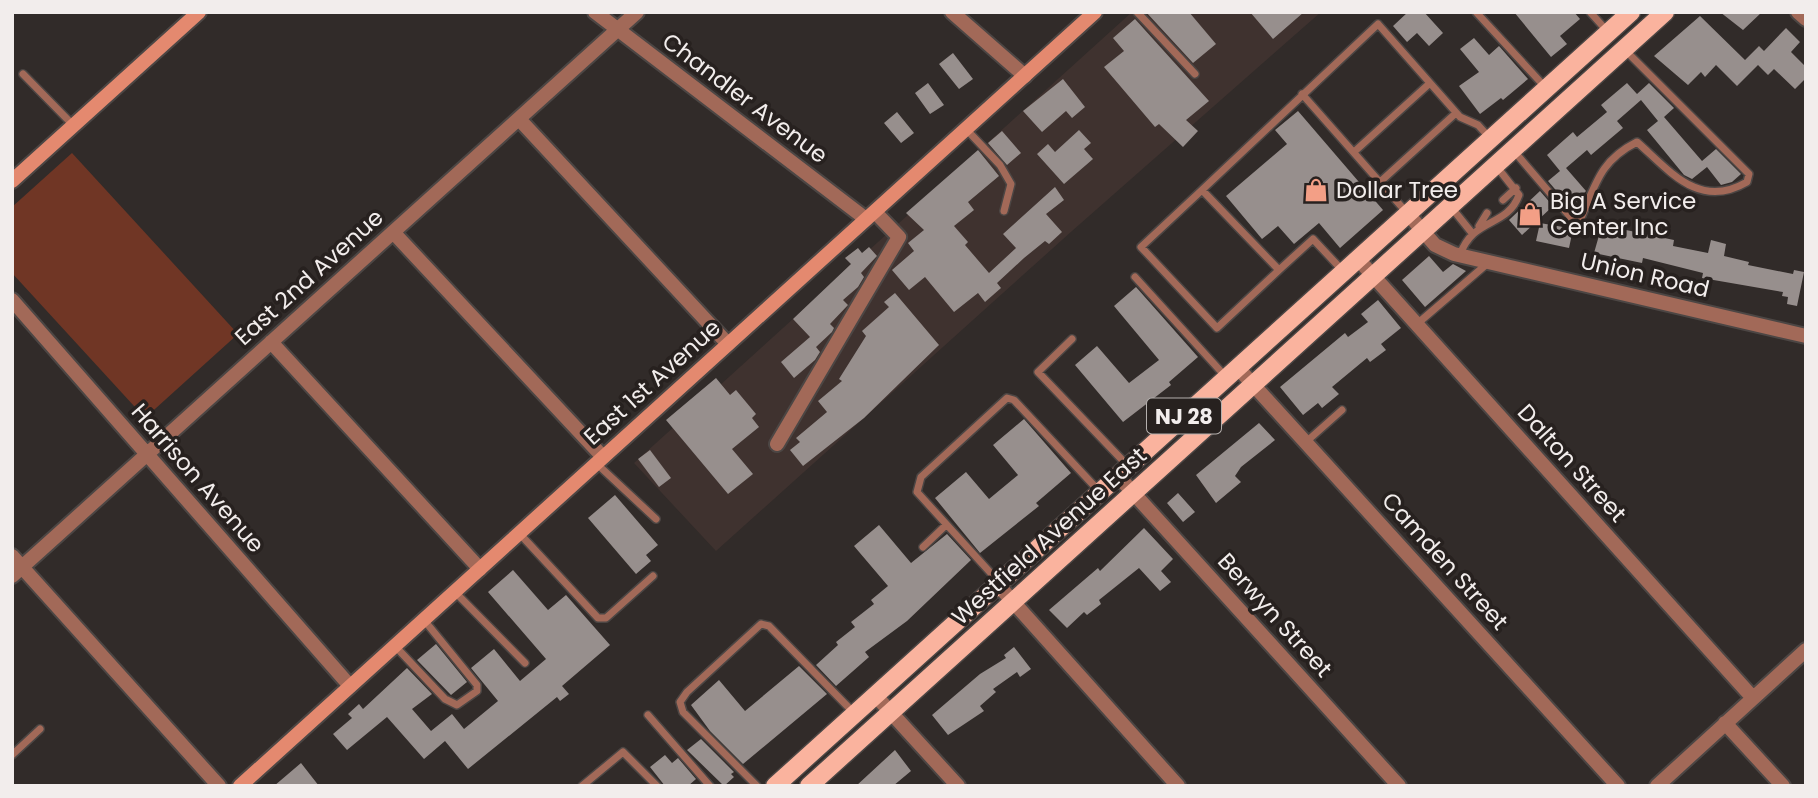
<svg xmlns="http://www.w3.org/2000/svg" width="1818" height="798" font-family="Poppins,sans-serif">
<rect width="100%" height="100%" fill="#312b29"/>
<!-- built -->
<path fill="#3f322f" d="M1132 12H1321L1072 231 716 551 634 463Z"/>
<!-- green -->
<path fill="#703625" d="M72 153 238 334 145 418 12 273V207Z"/>
<!-- building -->
<path fill="#978f8d" d="M1146 12H1189L1216 44 1193 63Z
M1250 12H1304L1273 39Z
M1408 12H1424L1443 33 1429 46 1417 33 1407 42 1393 26Z
M1514 12H1574L1580 19 1560 36 1567 44 1551 57Z
M1720 12H1762L1743 30Z
M1700 16 1745 60 1759 46 1764 51 1786 28 1800 42 1791 52 1806 67V78L1795 89 1774 69 1768 75 1758 65 1737 86 1716 65 1705 77 1701 72 1688 85 1654 56Z
M1135 19 1209 101 1186 120 1198 131 1183 147 1159 124 1155 127 1104 67 1124 51 1113 38Z
M1474 38 1489 55 1499 46 1528 79 1503 100 1501 98 1480 114 1459 86 1479 72 1460 49Z
M953 53 973 79 959 89 939 64Z
M1063 79 1085 107 1072 118 1066 111 1042 132 1023 111Z
M928 83 944 105 930 114 915 93Z
M1627 83 1637 94 1649 83 1674 108 1664 117 1702 161 1716 149 1741 174 1732 182 1721 185 1707 167 1692 179 1684 175 1647 130 1658 121 1641 100 1617 121 1623 128 1591 155 1587 150 1566 168 1586 191 1571 208 1548 181 1560 171 1547 155 1573 132 1577 137 1607 112 1601 105Z
M1298 111 1383 210 1340 248 1319 223 1294 244 1278 226 1262 239 1226 196 1287 144 1275 130Z
M897 112 914 133 901 143 884 123Z
M1079 130 1091 143 1084 149 1093 159 1064 184 1037 154 1048 144 1055 152Z
M1002 131 1021 153 1007 165 988 143Z
M978 150 999 176 968 202 974 210 954 226 968 242 965 245 989 273 1016 248 1003 234 1055 187 1064 200 1046 214 1062 232 1049 244 1045 241 1024 258 997 283 1001 288 985 302 978 293 954 312 925 277 909 290 892 270 914 251 908 243 924 230 906 213Z
M1540 191 1553 206 1522 235 1509 220Z
M1540 223 1563 227 1562 232 1572 234 1569 248 1536 241Z
M1602 225 1674 240 1673 246 1708 253 1711 240 1726 244 1724 256 1749 262 1748 265 1793 274 1794 270 1804 272 1797 306 1787 304 1788 297 1782 296 1783 292 1702 278 1703 273 1643 258 1642 263 1594 253Z
M869 247 877 256 861 273 864 277 858 287 843 300 848 305 830 324 834 328 832 332 816 347 820 352 815 360 794 378 781 362 810 337 793 319 851 264 845 258 858 248 862 253Z
M1429 256 1443 272 1453 264 1466 271 1425 307 1402 280Z
M1136 287 1198 357 1169 382 1171 385 1123 422 1075 365 1097 346 1129 383 1159 360 1114 306Z
M895 293 939 345 864 418 803 466 790 450 800 442 796 438 827 412 818 401 842 381 839 379 866 336 862 331 889 307 884 302Z
M1378 300 1401 328 1381 344 1386 350 1370 362 1367 358 1332 387 1339 394 1322 408 1318 403 1303 415 1280 387 1345 333 1348 337 1368 322 1361 314Z
M716 378 730 395 736 390 756 414 752 418 759 427 732 449 753 474 728 494 666 420Z
M1024 419 1071 473 1036 503 1039 506 980 553 935 498 966 472 989 499 1018 475 993 445Z
M1259 423 1275 440 1241 467 1235 476 1241 482 1216 503 1196 475Z
M650 450 671 478 659 487 638 459Z
M1178 493 1195 512 1183 522 1167 503Z
M615 495 658 545 646 555 651 561 636 574 588 518Z
M879 525 911 563 947 534 971 560 907 621 865 652 869 657 836 686 816 665 838 645 836 642 855 627 851 622 874 604 871 600 888 586 854 546Z
M1144 528 1173 559 1161 571 1171 582 1160 591 1139 568 1099 600 1101 604 1087 615 1084 612 1067 628 1049 610 1098 568 1100 571Z
M513 570 548 610 566 595 610 645 562 686 569 694 560 701 557 697 468 769 445 741 424 759 387 717 347 750 333 734 352 718 348 714 359 704 363 709 407 668 432 694 412 709 431 731 452 714 464 729 498 701 471 668 494 649 520 681 546 659 488 592Z
M436 644 467 682 451 695 417 660Z
M1014 647 1031 669 1020 677 1017 672 993 689 996 692 980 706 984 711 948 735 932 715 980 674 1006 658 1004 655Z
M799 666 827 694 743 764 710 731 691 705 719 680 745 711Z
M701 739 734 772 731 774 734 777 724 786 687 750Z
M895 750 911 771 893 786H856Z
M665 755 672 763 678 758 696 779 688 786H665L650 767Z
M301 763 319 786H274Z"/>
<g fill="none" stroke-linecap="round" stroke-linejoin="round">
<!-- lane casing -->
<g stroke="#4c4644" stroke-width="10">
<path id="lane" d="M1137 12 1195 74
M1476 12 1546 88
M1590 12 1608 32
M23 74 73 125
M1302 94 1408 214
M966 129 1000 165 1011 184 1004 211
M1513 150 1573 220 1581 218C1596 183 1601 160 1637 142 1670 171 1699 210 1747 182L1749 174 1625 50
M1354 152 1430 83
M1380 182 1456 113
M1202 190 1378 24 1460 117 1478 125 1489 137
M1503 200 1516 188
M1451 207 1472 233
M1479 226 1487 213
M1460 255C1473 217 1507 228 1519 195L1497 167
M1279 270 1217 328 1141 247 1202 190 1279 270 1313 239 1343 271
M1135 277 1226 377
M1417 324 1488 263
M1072 339 1038 372 1128 466
M1306 442 1342 410
M597 464 656 519
M519 533 598 618H606L653 576
M923 547 946 525
M998 581 917 492 921 477 1007 398 1014 400 1099 491
M455 592 525 663
M395 646 445 699 457 705 477 691V685L424 620
M648 715 710 786
M12 755 40 729
M582 786 623 752 657 786
M757 786 683 712 680 702 687 692 761 624 769 626 854 713"/>
</g>
<!-- street casing -->
<g stroke="#4c4644" stroke-width="18">
<path id="street" d="M595 12 866 219
M952 12 1025 76
M1798 12 1806 19
M519 119 728 344
M1408 214 1435 245 1454 254 1806 336
M393 232 603 457
M1358 259 1753 698
M12 300 350 686
M271 342 480 569
M1238 368 1618 786
M777 444 899 237 875 212
M1118 476 1399 786
M12 556 219 786
M12 576 637 12
M998 585 1178 786
M875 695 958 786
M1725 723 1783 786
M1657 786 1806 650"/>
</g>
<!-- secondary casing -->
<g stroke="#4c4644" stroke-width="18">
<path id="secondary" d="M12 181 199 12
M240 786 1095 12"/>
</g>
<!-- primary casing -->
<g stroke="#4c4644" stroke-width="21">
<path id="primary" d="M775 786 1631 12
M809 786 1665 12"/>
</g>
<!-- lane -->
<use href="#lane" stroke="#a26958" stroke-width="7"/>
<!-- street -->
<use href="#street" stroke="#a26958" stroke-width="14"/>
<!-- secondary -->
<use href="#secondary" stroke="#e4896f" stroke-width="14"/>
<!-- primary -->
<use href="#primary" stroke="#fab39e" stroke-width="18"/>
</g>
<!-- icons -->
<defs>
<g id="shop-bare" transform="scale(1.89)"><path d="M-5-2.5h2.3a2.7 3.5 0 0 1 5.4 0H5L5.5 6h-11ZM-1.5-2.5h3a1.5 2.3 0 0 0-3 0Z" fill="#f39f86" stroke="#27211f" stroke-width="2.5" paint-order="stroke"/></g>
</defs>
<g fill-rule="evenodd">
<use href="#shop-bare" x="1316" y="190"/>
<use href="#shop-bare" x="1530" y="214"/>
</g>
<g text-anchor="middle" dominant-baseline="central" stroke-width="7" stroke-linejoin="round" paint-order="stroke">
<!-- shield labels -->
<rect fill="#27211f" stroke="#b5b0ae" stroke-width="2" x="1147" y="398.5" width="74" height="35" rx="5"/>
<g font-size="21" font-weight="bold" fill="#f2edec">
<text x="1184" y="416">NJ 28</text>
</g>
<!-- street labels -->
<g font-size="23" fill="#f2edec" stroke="#27211f">
<text transform="translate(745 98) rotate(37)">Chandler Avenue</text>
<text transform="translate(1645 275) rotate(13)">Union Road</text>
<text transform="translate(309 277) rotate(-42)">East 2nd Avenue</text>
<text transform="translate(652 382) rotate(-42)">East 1st Avenue</text>
<text transform="translate(1572 463) rotate(48)">Dalton Street</text>
<text transform="translate(198 478) rotate(49)">Harrison Avenue</text>
<text transform="translate(1049 536) rotate(-42)">Westfield Avenue East</text>
<text transform="translate(1445 561) rotate(48)">Camden Street</text>
<text transform="translate(1275 615) rotate(48)">Berwyn Street</text>
</g>
<!-- poi labels -->
<g font-size="23" fill="#f2edec" stroke="#27211f" text-anchor="start">
<text x="1336" y="190">Dollar Tree</text>
<text x="1550" y="201">Big A Service<tspan x="1550" dy="26">Center Inc</tspan></text>
</g>
</g>
<!-- border -->
<rect width="1818" height="798" fill="none" stroke="#f2edec" stroke-width="28"/>
</svg>
